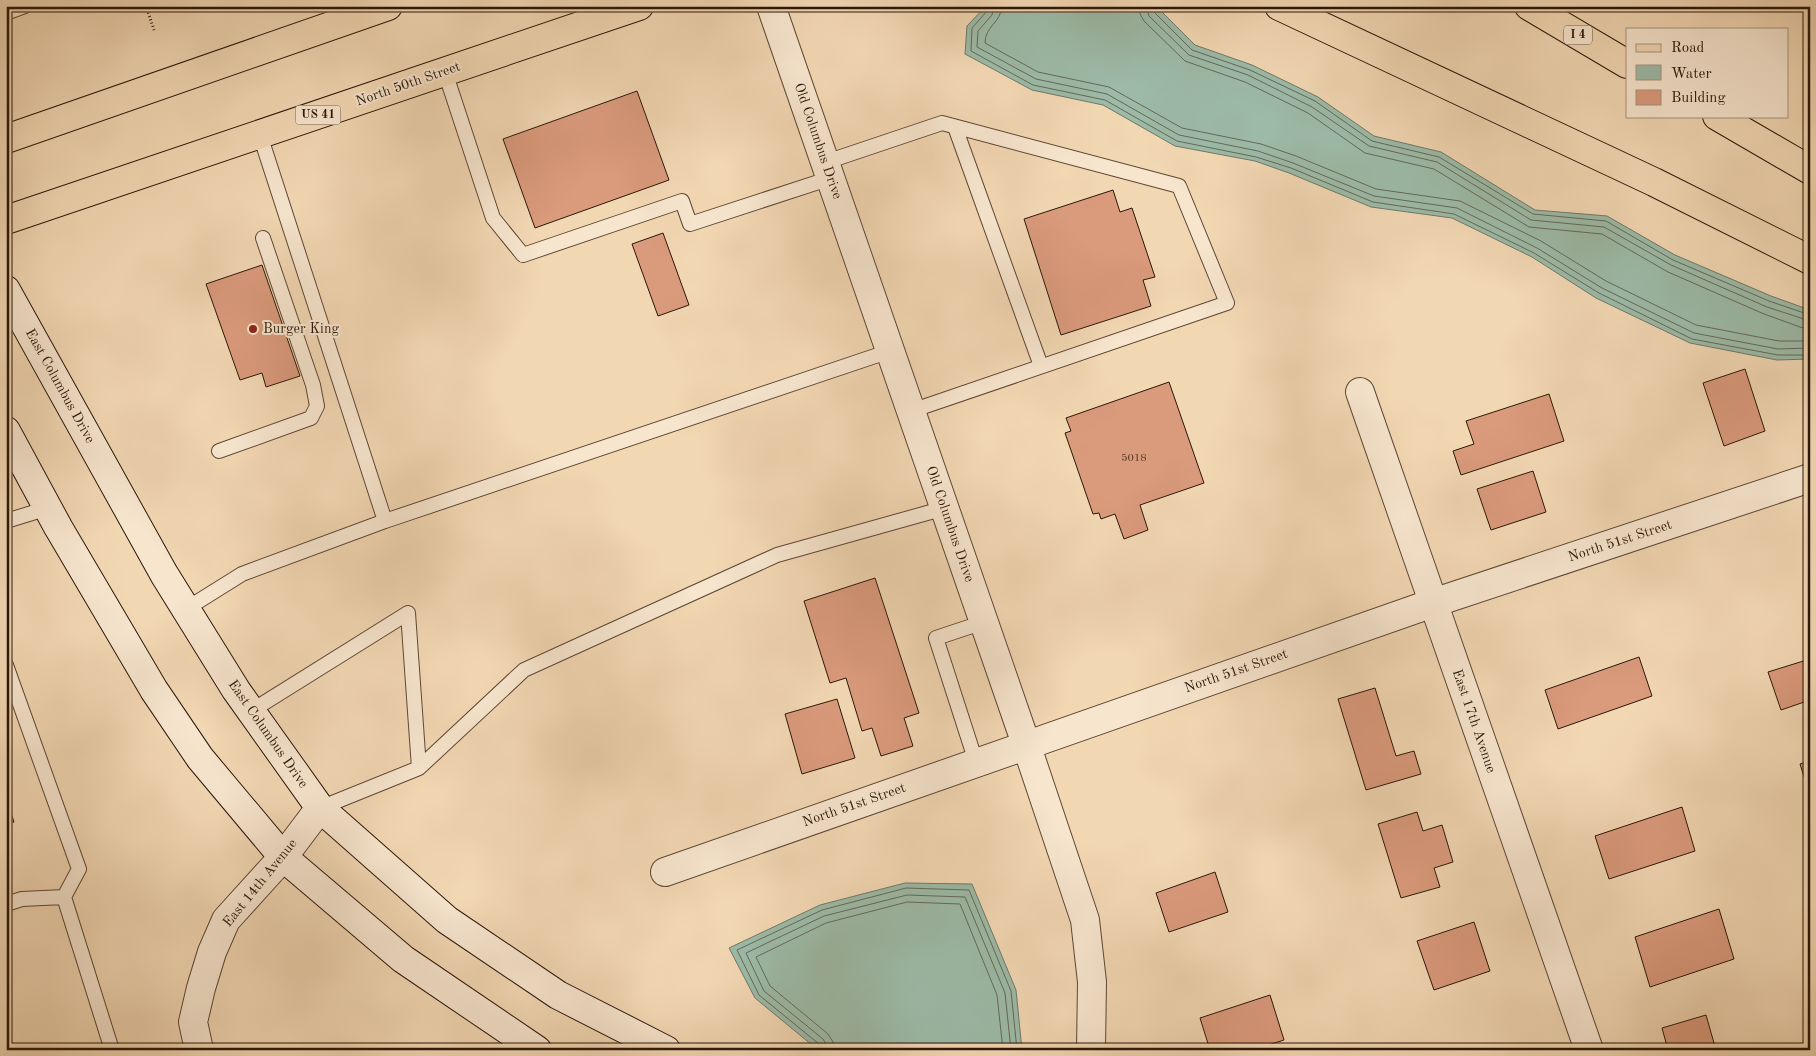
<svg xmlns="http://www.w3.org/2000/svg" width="1816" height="1056" font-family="'Old Standard TT',serif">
<rect width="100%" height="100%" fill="#f2d7b3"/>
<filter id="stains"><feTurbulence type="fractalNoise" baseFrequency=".004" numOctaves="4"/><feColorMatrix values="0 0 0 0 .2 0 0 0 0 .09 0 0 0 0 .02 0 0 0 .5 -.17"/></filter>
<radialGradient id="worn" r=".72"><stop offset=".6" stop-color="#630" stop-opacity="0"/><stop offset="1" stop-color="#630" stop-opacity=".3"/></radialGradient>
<!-- water -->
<path fill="#9cbaa7" stroke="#6f7968" d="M986 6H1156L1195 45 1252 65 1318 97 1374 136 1441 152 1535 210 1607 216 1675 255 1771 296 1810 310V359L1777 360 1690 343 1596 298 1532 257 1452 218 1371 207 1289 173 1255 161 1175 146 1103 105 1032 90 965 54 967 26Z
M905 883 972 884 1016 990 1022 1050H818L755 998 729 948 820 905Z"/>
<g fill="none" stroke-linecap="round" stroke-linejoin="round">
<!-- shore -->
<path stroke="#646858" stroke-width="1" d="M988 6 987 11 972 28 971 51 1033 85 1105 100 1177 141 1256 157 1291 168 1373 202 1454 214 1534 253 1599 293 1692 339 1778 355H1810
M994 6 992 15 978 31 977 47 1036 79 1107 94 1179 135 1258 151 1293 163 1374 196 1457 208 1537 248 1602 288 1694 333 1778 349 1810 348
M1002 6C1001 23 985 26 985 43L1038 72 1109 87 1182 128 1261 144 1296 156 1376 189 1460 201 1541 241 1606 281 1696 325 1779 341H1810
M1139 6 1140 14 1144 21 1185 61 1245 82 1308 113 1365 153 1434 169 1529 227 1602 234 1668 272 1764 314 1803 328H1810
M1146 6 1149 16 1189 55 1248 75 1312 107 1369 146 1437 162 1531 220 1604 227 1671 265 1767 307 1810 321
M1152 6 1154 12 1192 50 1250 70 1315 101 1372 141 1439 157 1533 214 1606 221 1673 260 1769 301 1810 315
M820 1050 819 1044 759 995 737 950 822 910 906 888 969 890 1011 991 1017 1050
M827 1050 826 1044 823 1039 764 991 746 953 824 916 907 895 965 897 1005 993 1011 1050
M834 1050 833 1042 828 1034 770 986 756 957 826 923 907 902 960 904 997 995 1003 1050"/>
</g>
<!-- building -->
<path fill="#da9a7c" stroke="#2b1709" d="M637 91 669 180 535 228 503 139Z
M1113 190 1120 212 1132 208 1155 277 1143 280 1151 306 1061 335 1024 219Z
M663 233 689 305 658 316 632 244Z
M262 265 300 376 266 387 262 373 240 380 206 284Z
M1745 369 1765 431 1724 446 1703 383Z
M1169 382 1204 483 1140 505 1148 530 1124 539 1115 514 1101 519 1099 513 1093 514 1065 433 1071 431 1066 418Z
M1549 394 1564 441 1461 475 1453 451 1474 444 1466 421Z
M1533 471 1546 512 1491 530 1477 489Z
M875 578 919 713 904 718 913 746 881 756 872 728 862 731 846 678 830 683 804 601Z
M1639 657 1652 696 1558 729 1545 690Z
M1810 659V700L1781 710 1768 672Z
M1375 688 1396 756 1414 751 1421 774 1366 790 1338 699Z
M837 699 855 758 802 774 785 714Z
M1810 761V796L1800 764Z
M6 798 14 822 6 824Z
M1682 807 1695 851 1609 879 1595 836Z
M1417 812 1423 831 1442 825 1453 862 1434 868 1440 887 1401 898 1378 824Z
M1215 872 1228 912 1169 932 1156 893Z
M1719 909 1734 959 1650 987 1635 937Z
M1474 922 1490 971 1434 990 1417 941Z
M1270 995 1284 1040 1253 1050H1210L1200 1018Z
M1706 1015 1716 1050H1668L1662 1028Z"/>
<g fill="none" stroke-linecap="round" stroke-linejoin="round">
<!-- service casing -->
<g stroke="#5d4734" stroke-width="16">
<path id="service" d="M6 13 25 6
M445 72 493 218 523 255 682 201 690 224 831 178
M955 127 1041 366
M260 135 385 521
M826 162 942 123 1179 186 1227 303 911 411
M219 451 311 418 317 406 313 385 263 238
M6 521 48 508
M186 609 242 574 385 521 890 351
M6 665 79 869 64 897 112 1050
M251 711 408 613 419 768
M976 762 936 638 984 622
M320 808 419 768 524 670 777 555 945 508
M6 904 22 899 64 897"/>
</g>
<!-- minor casing -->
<g stroke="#5d4734" stroke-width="30">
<path id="minor" d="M771 6 1026 744 1085 920 1092 982 1091 1050
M1360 392 1589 1050
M665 872 1433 603 1810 478
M199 1050 193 1022 201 988 212 952 226 920 283 857 320 808"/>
</g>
<!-- secondary casing -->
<g stroke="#2b1709" stroke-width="30">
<path id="secondary" d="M6 290 164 574 236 690 320 808 447 920 558 995 666 1050
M6 431 58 527 154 690 200 758 283 857 403 959 537 1050"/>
</g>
<!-- primary casing -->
<g stroke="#2b1709" stroke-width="30">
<path id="primary" d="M6 139 388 6
M6 220 639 6"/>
</g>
<!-- motorway casing -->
<g stroke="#2b1709" stroke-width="30">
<path id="motorway" d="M1279 6 1654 182 1810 260
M1529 6 1627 64
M1717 116 1810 170"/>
</g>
<!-- path -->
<path stroke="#2b1709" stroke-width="3" stroke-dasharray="1 2.5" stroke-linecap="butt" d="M146 6 154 30"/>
<!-- service -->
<use href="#service" stroke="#f7e5ce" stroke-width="14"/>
<!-- minor -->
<use href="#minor" stroke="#f7e5ce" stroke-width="28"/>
<!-- secondary -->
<use href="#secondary" stroke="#f7e5ce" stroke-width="28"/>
<!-- primary -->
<use href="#primary" stroke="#f2d7b3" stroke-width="28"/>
<!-- motorway -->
<use href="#motorway" stroke="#f2d7b3" stroke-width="28"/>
</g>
<!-- markers -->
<circle fill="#8f2418" stroke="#f7e5ce" stroke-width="2" cx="253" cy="329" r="5"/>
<g text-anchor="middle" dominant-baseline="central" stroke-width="4" stroke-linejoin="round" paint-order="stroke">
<!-- number labels -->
<g font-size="11" fill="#573826">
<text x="1134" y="458">5018</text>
</g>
<!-- shield labels -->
<g fill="#f7e5ce" stroke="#685544" stroke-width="1">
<rect x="1564" y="25.5" width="28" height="19" rx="4"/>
<rect x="295.5" y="105.5" width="45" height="19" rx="4"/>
</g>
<g font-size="12" font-weight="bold" fill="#2b1709">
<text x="1578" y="35">I 4</text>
<text x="318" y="115">US 41</text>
</g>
<!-- street labels -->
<g font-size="14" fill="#2b1709" stroke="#f7e5ce">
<text transform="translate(408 84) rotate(-19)">North 50th Street</text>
<text transform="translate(818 141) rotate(71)">Old Columbus Drive</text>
<text transform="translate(60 386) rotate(61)">East Columbus Drive</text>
<text transform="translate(950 524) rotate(71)">Old Columbus Drive</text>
<text transform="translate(1620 541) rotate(-18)">North 51st Street</text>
<text transform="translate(1236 671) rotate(-19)">North 51st Street</text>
<text transform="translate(1474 721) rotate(71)">East 17th Avenue</text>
<text transform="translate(268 734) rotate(55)">East Columbus Drive</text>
<text transform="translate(854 805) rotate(-19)">North 51st Street</text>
<text transform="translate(260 883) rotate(-51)">East 14th Avenue</text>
</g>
<!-- poi labels -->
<g font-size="14" fill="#2b1709" stroke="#f7e5ce" text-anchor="start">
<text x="263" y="329">Burger King</text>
</g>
</g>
<!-- margin -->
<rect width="1816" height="1056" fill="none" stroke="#f2d7b3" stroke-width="25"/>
<rect x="8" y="8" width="1801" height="1041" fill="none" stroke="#2b1709" stroke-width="2.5"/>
<rect x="12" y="12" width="1791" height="1031" fill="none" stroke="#2b1709"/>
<!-- legend -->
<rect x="1626" y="28" width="162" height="90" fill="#f7e5ce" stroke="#a5937f"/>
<rect x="1636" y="44" width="25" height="8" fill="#f2d7b3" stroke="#a5937f"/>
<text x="1671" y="52" font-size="15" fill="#2b1709">Road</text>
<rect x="1636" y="65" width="25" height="15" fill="#9cbaa7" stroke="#a5937f"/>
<text x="1671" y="78" font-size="15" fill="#2b1709">Water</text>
<rect x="1636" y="90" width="25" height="15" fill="#da9a7c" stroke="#a5937f"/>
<text x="1671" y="102" font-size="15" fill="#2b1709">Building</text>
<rect width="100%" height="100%" filter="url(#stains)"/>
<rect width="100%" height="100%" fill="url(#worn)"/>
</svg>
